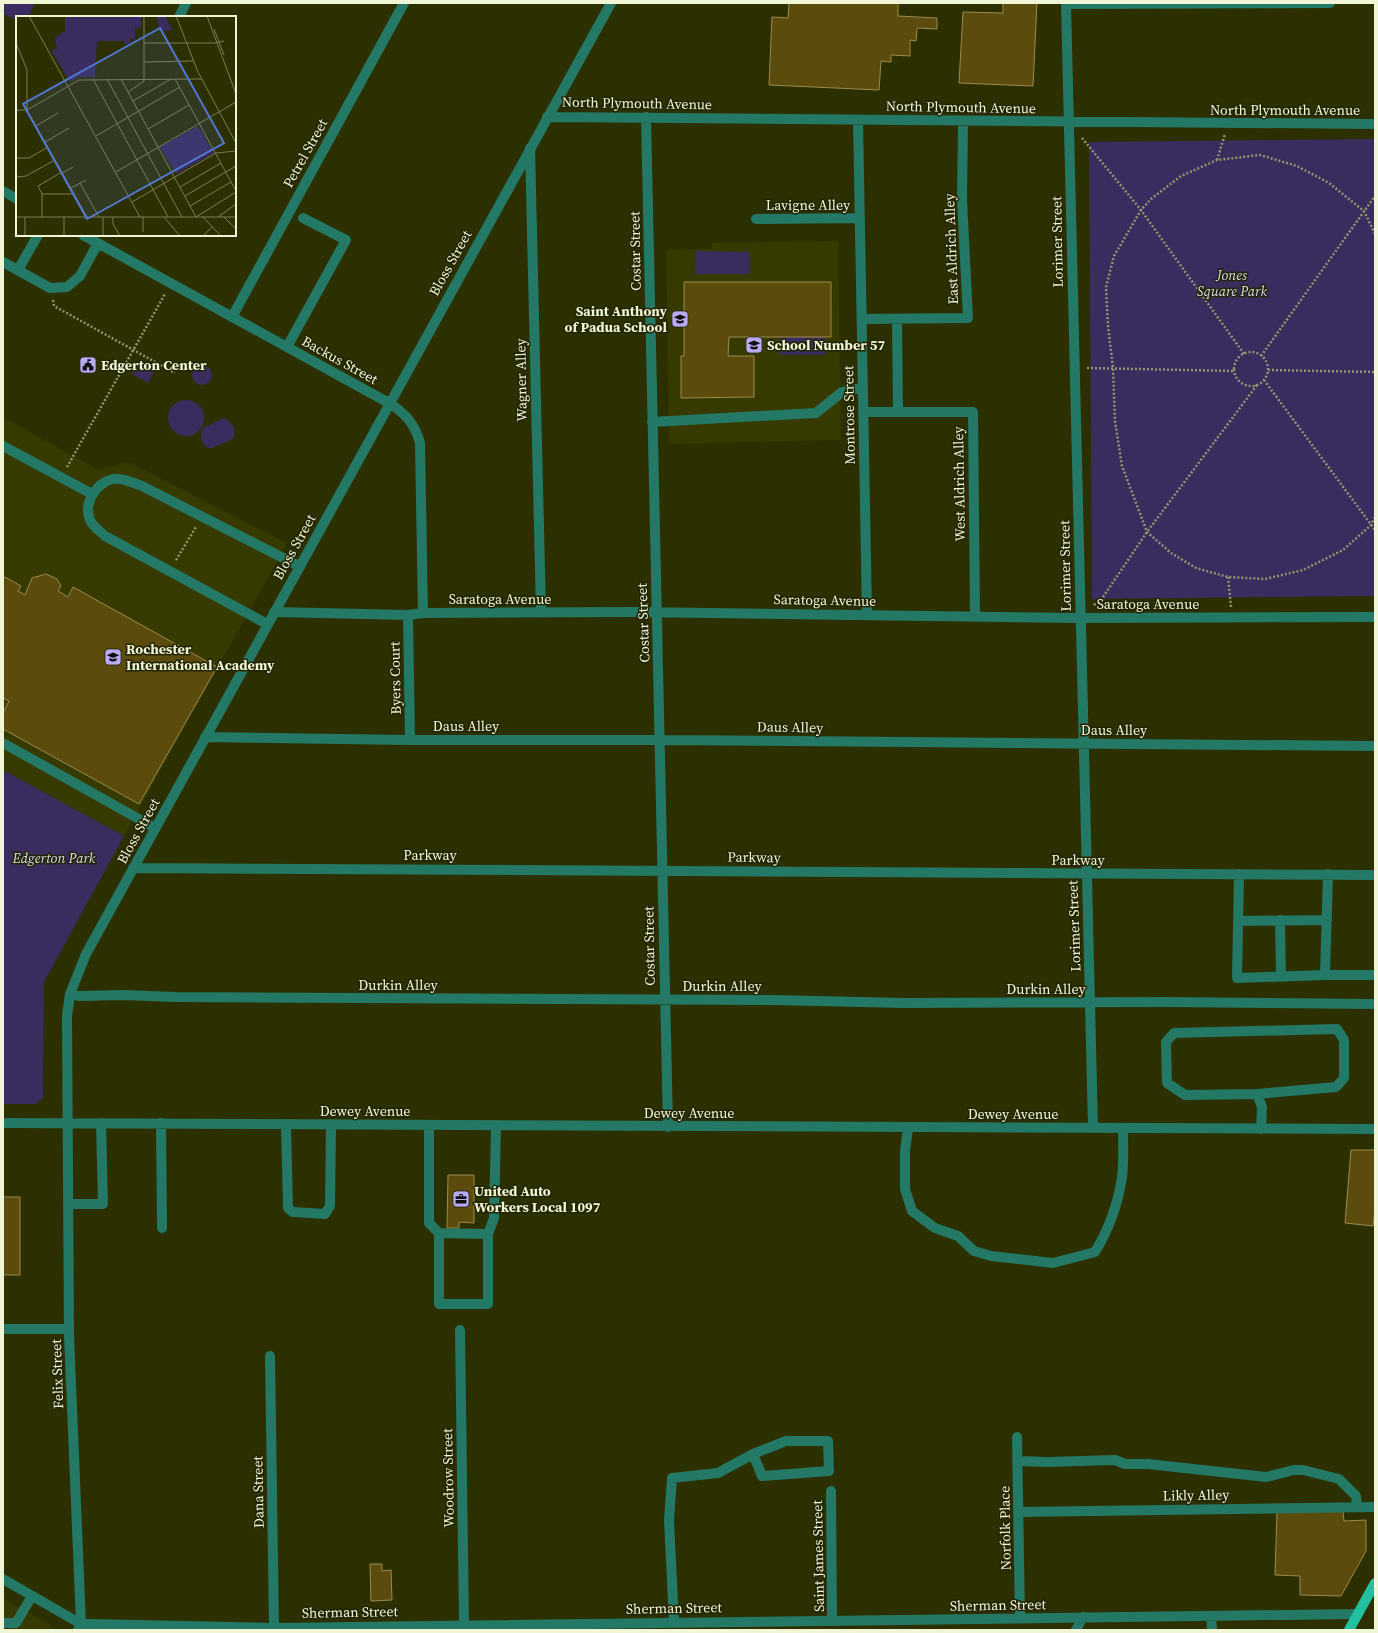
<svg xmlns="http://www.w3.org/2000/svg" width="1378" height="1633" font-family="'Source Serif 4',serif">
<rect width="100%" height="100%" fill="#2c2f00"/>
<!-- built -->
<path fill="#363a00" d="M838 241 841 440 669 444 666 250 712 249V243Z
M3 417 99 470 128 462 287 543 124 836 3 770Z
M3 1598 52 1626 50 1630H3Z"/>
<!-- green -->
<path fill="#3a2c5e" d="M3 3H35L28 17H17V20L3 14Z
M1375 139V596L1092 599 1089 142Z
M696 251 749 252V274H695Z
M780 337H825V355H780Z
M141 359 156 367 148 383 132 374Z
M192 375a10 10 0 1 1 20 0a10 10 0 1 1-20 0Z
M168 418a18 18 0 1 1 36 0a18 18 0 1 1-36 0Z
M224 418C233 422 237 430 233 439L212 448H208C201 443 199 435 203 428Z
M3 770 124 836 44 982 43 1098 36 1104H3Z"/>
<!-- building -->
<path fill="#5b4b0c" stroke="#9c8b4d" d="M789 3H898V16L937 18V29L917 28 916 41 910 40V56L891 55V62L881 61 879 90 769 85 772 17 788 18Z
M1003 3H1037L1033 86 959 83 963 12 1003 13Z
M684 282H831V337H729L728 356H754V397L681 398V356H684Z
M46 574 57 579 61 586 58 591 68 597 73 587 217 667 139 804 3 729V713L9 701 3 698V576L21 586 18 591 25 595 32 578Z
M1351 1150H1375V1210L1373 1226 1345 1223Z
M448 1175H474V1223L459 1222V1228H447Z
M3 1197H20V1275H3Z
M1343 1511 1344 1521 1366 1520V1551L1341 1596 1300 1595V1576L1275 1575 1277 1512Z
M370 1564H382V1571L391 1570 392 1600 371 1601Z"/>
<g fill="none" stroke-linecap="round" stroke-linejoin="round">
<!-- path -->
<path stroke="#91956e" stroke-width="2.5" stroke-dasharray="2 2" stroke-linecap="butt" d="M1082 138 1141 210 1244 354
M1217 160 1225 134
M1375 234 1364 211 1329 183 1297 166 1260 155 1217 160 1181 176 1151 199 1141 210 1114 256 1106 287 1108 326 1113 368 1115 421 1122 466 1147 532 1171 553 1196 568 1228 577 1265 579 1303 570 1343 550 1371 525 1375 517
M53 300 54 306 175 373
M1234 369a17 17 0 1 1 34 0a17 17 0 1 1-34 0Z
M1261 356 1375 196
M1087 368 1234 371
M1268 370 1375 372
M1264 380 1375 530
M67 467 165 294
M176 560 196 527
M1228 577 1231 607
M1094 605 1103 597 1147 532 1257 385"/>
<!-- minor -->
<path stroke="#237965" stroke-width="10" d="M1066 3 1093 1128
M1066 4 1330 3
M179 17 186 3
M547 117 1375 124
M646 117 668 1127
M858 120 867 615
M530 148 541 612
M3 191 17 199
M756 219 860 218
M83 235 389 403C405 413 415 424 420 443L423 613
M3 262 50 288 67 287 80 276 98 243
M18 270 38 235
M232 317 404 3
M862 319 968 318 962 200 963 121
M897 319 898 412
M287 347 346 240 303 218
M863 412H973L975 616
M652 422 816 413 842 392 863 387
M3 446 92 494
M274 612 408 615 423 613 636 612 1080 618 1375 617
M408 615 410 740
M267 624 105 536C100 531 93 527 90 520 83 503 96 483 113 479 122 477 132 483 140 485L299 566
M205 737 410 740H660L1375 746
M3 743 155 828
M133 868 1375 875
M1239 874 1237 978 1325 975 1328 874
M1280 920 1281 977
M1238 921 1327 920
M1325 975H1375
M70 994 80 996 123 995 175 997 772 1000 905 1003 1164 1002 1375 1004
M1257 1094 1336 1087 1344 1078V1040L1337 1029 1174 1033 1166 1042 1167 1083 1185 1095 1257 1094 1262 1107 1261 1129
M3 1123 1375 1129
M161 1123 162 1228
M286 1125 288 1208 293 1212 325 1214 330 1206 331 1125
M429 1125V1223L439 1233V1304H488V1234L494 1218 496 1125
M908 1128 905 1151V1189L912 1211 935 1228 958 1236 974 1251 991 1256 1053 1263 1095 1252C1109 1229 1118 1204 1122 1177 1124 1162 1123 1144 1123 1128
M68 1204H103L101 1123
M439 1233 488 1234
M3 1329H69
M460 1330 464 1624
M270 1356 274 1628
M1017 1437 1020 1618
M1017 1461 1048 1462 1115 1460 1125 1464H1148L1266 1477 1294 1470H1303L1339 1479 1356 1496 1357 1507
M831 1491 832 1621
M1018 1512 1375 1507
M3 1579 81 1624H90L274 1628 1358 1614
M1211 1616 1212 1630
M674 1622 669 1520 672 1478 718 1473 753 1454 786 1441H828L829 1471 762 1476 753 1454
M3 1623H16L32 1596
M78 1630 81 1624 69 1335 67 1016 70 994 86 954 611 3
M1076 1630 1083 1617"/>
<!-- major -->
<path stroke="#22c09f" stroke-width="10" d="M1349 1630 1375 1583"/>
</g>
<!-- icons -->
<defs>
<g id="school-square" transform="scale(0.9)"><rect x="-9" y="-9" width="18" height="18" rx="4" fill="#bbaaf6" stroke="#222505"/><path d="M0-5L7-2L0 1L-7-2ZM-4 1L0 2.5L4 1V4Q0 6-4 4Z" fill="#111"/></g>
<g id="civic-square" transform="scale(0.9)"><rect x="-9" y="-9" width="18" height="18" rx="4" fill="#bbaaf6" stroke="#222505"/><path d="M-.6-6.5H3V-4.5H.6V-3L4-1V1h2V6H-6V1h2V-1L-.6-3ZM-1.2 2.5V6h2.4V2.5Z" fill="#111"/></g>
<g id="office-square" transform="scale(0.9)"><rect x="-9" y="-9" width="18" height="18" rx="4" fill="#bbaaf6" stroke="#222505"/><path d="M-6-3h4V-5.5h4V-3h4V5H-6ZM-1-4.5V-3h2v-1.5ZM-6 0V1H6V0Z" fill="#111"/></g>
</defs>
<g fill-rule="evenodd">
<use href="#school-square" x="680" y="319"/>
<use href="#school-square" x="754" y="345"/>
<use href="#civic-square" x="88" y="365"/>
<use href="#school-square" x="113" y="657"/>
<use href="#office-square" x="461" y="1199"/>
</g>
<g text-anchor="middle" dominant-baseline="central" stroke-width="3" stroke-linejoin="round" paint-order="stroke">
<!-- street labels -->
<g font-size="14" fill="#f0f5d5" stroke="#222505">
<text transform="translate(637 103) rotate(1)">North Plymouth Avenue</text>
<text transform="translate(961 107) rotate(1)">North Plymouth Avenue</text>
<text x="1285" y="110">North Plymouth Avenue</text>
<text transform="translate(305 153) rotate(-61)">Petrel Street</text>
<text x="808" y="205">Lavigne Alley</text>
<text transform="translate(1057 242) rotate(-91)">Lorimer Street</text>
<text transform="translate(951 249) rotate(-92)">East Aldrich Alley</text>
<text transform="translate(635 251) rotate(-91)">Costar Street</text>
<text transform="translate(450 263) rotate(-61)">Bloss Street</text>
<text transform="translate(340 360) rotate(29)">Backus Street</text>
<text transform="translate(521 380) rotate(-91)">Wagner Alley</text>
<text transform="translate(849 415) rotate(-91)">Montrose Street</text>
<text transform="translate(959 484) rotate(-91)">West Aldrich Alley</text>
<text transform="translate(294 547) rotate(-61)">Bloss Street</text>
<text transform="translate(1065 566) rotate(-91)">Lorimer Street</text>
<text x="500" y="599">Saratoga Avenue</text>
<text transform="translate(825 600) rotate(1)">Saratoga Avenue</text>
<text x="1148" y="604">Saratoga Avenue</text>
<text transform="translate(643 623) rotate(-92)">Costar Street</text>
<text transform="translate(395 678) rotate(-91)">Byers Court</text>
<text x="466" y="726">Daus Alley</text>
<text transform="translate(790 727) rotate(1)">Daus Alley</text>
<text x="1114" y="730">Daus Alley</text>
<text transform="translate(138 831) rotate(-61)">Bloss Street</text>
<text x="430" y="855">Parkway</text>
<text transform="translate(754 857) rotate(1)">Parkway</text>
<text x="1078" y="860">Parkway</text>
<text transform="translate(1074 926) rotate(-92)">Lorimer Street</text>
<text transform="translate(649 946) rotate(-91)">Costar Street</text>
<text x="398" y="985">Durkin Alley</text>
<text x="722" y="986">Durkin Alley</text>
<text x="1046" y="989">Durkin Alley</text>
<text x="365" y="1111">Dewey Avenue</text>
<text x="689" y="1113">Dewey Avenue</text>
<text x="1013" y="1114">Dewey Avenue</text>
<text transform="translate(57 1374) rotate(-92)">Felix Street</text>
<text transform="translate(448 1478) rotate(-91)">Woodrow Street</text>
<text transform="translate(258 1492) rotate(-91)">Dana Street</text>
<text transform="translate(1196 1495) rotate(-1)">Likly Alley</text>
<text transform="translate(1005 1528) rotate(-91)">Norfolk Place</text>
<text transform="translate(818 1556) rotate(-91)">Saint James Street</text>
<text transform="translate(998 1605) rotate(-1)">Sherman Street</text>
<text transform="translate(674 1608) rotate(-1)">Sherman Street</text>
<text transform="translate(350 1612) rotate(-1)">Sherman Street</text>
</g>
<!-- park labels -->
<g font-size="14" font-style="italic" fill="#dbd7ee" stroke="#222505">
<text x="1232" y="275">Jones<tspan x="1232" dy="16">Square Park</tspan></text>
<text x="54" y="858">Edgerton Park</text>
</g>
<!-- poi labels -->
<g font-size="14" font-weight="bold" fill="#f0f5d5" stroke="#222505" text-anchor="start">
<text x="667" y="311" text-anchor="end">Saint Anthony<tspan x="667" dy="16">of Padua School</tspan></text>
<text x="767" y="345">School Number 57</text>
<text x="101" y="365">Edgerton Center</text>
<text x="126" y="649">Rochester<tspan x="126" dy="16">International Academy</tspan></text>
<text x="474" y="1191">United Auto<tspan x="474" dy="16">Workers Local 1097</tspan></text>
</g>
</g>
<!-- overview -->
<g transform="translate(16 16)">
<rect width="220" height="220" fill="#2c2f00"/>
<path d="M49 0H125V12H119V23H114V28H108V25H81L79 61H63L54 66 35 34 41 33 39 22 49 15ZM141 1H150L156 14 143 15ZM182 110 198 137 160 158 144 131Z" fill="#3a2c5e"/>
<path fill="none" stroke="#7a7e55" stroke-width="1" d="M13 0 124 201M160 0 182 56 220 127M191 0 220 78M198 13 208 39M0 27 11 54V94L71 201M128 27H199L208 25M128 46 177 45M77 63 152 201M91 63 166 201M105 63 180 201 220 176M159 63 220 175M112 76 128 65V0M117 85 155 63M0 94H11L63 64 186 63M20 110 42 97M132 113 173 89M80 120 164 71M29 126 53 112M0 142H13L32 131M100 156 220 86M46 157 57 151M0 161 10 160 39 144M64 167 83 201M164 171 205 147M55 172 70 164M26 178H58M169 180 220 150M116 186 200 137 220 135M174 190 215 166M0 201H220M26 201V178L22 170 46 156M87 201V220M97 201V208L104 220M148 201 164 220M187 201 205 220M202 201 220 188M208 201 220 213M127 216V201M9 220V201M48 220V201M187 220 196 211"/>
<path fill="#5278d7" fill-opacity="0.15" stroke="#5278d7" stroke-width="2" d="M144 12 208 127 71 203 7 88Z"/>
<rect width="220" height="220" fill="none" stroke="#f0f5d5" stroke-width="2"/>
</g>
<!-- border -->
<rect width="1378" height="1633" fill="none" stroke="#f0f5d5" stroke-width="8"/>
</svg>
